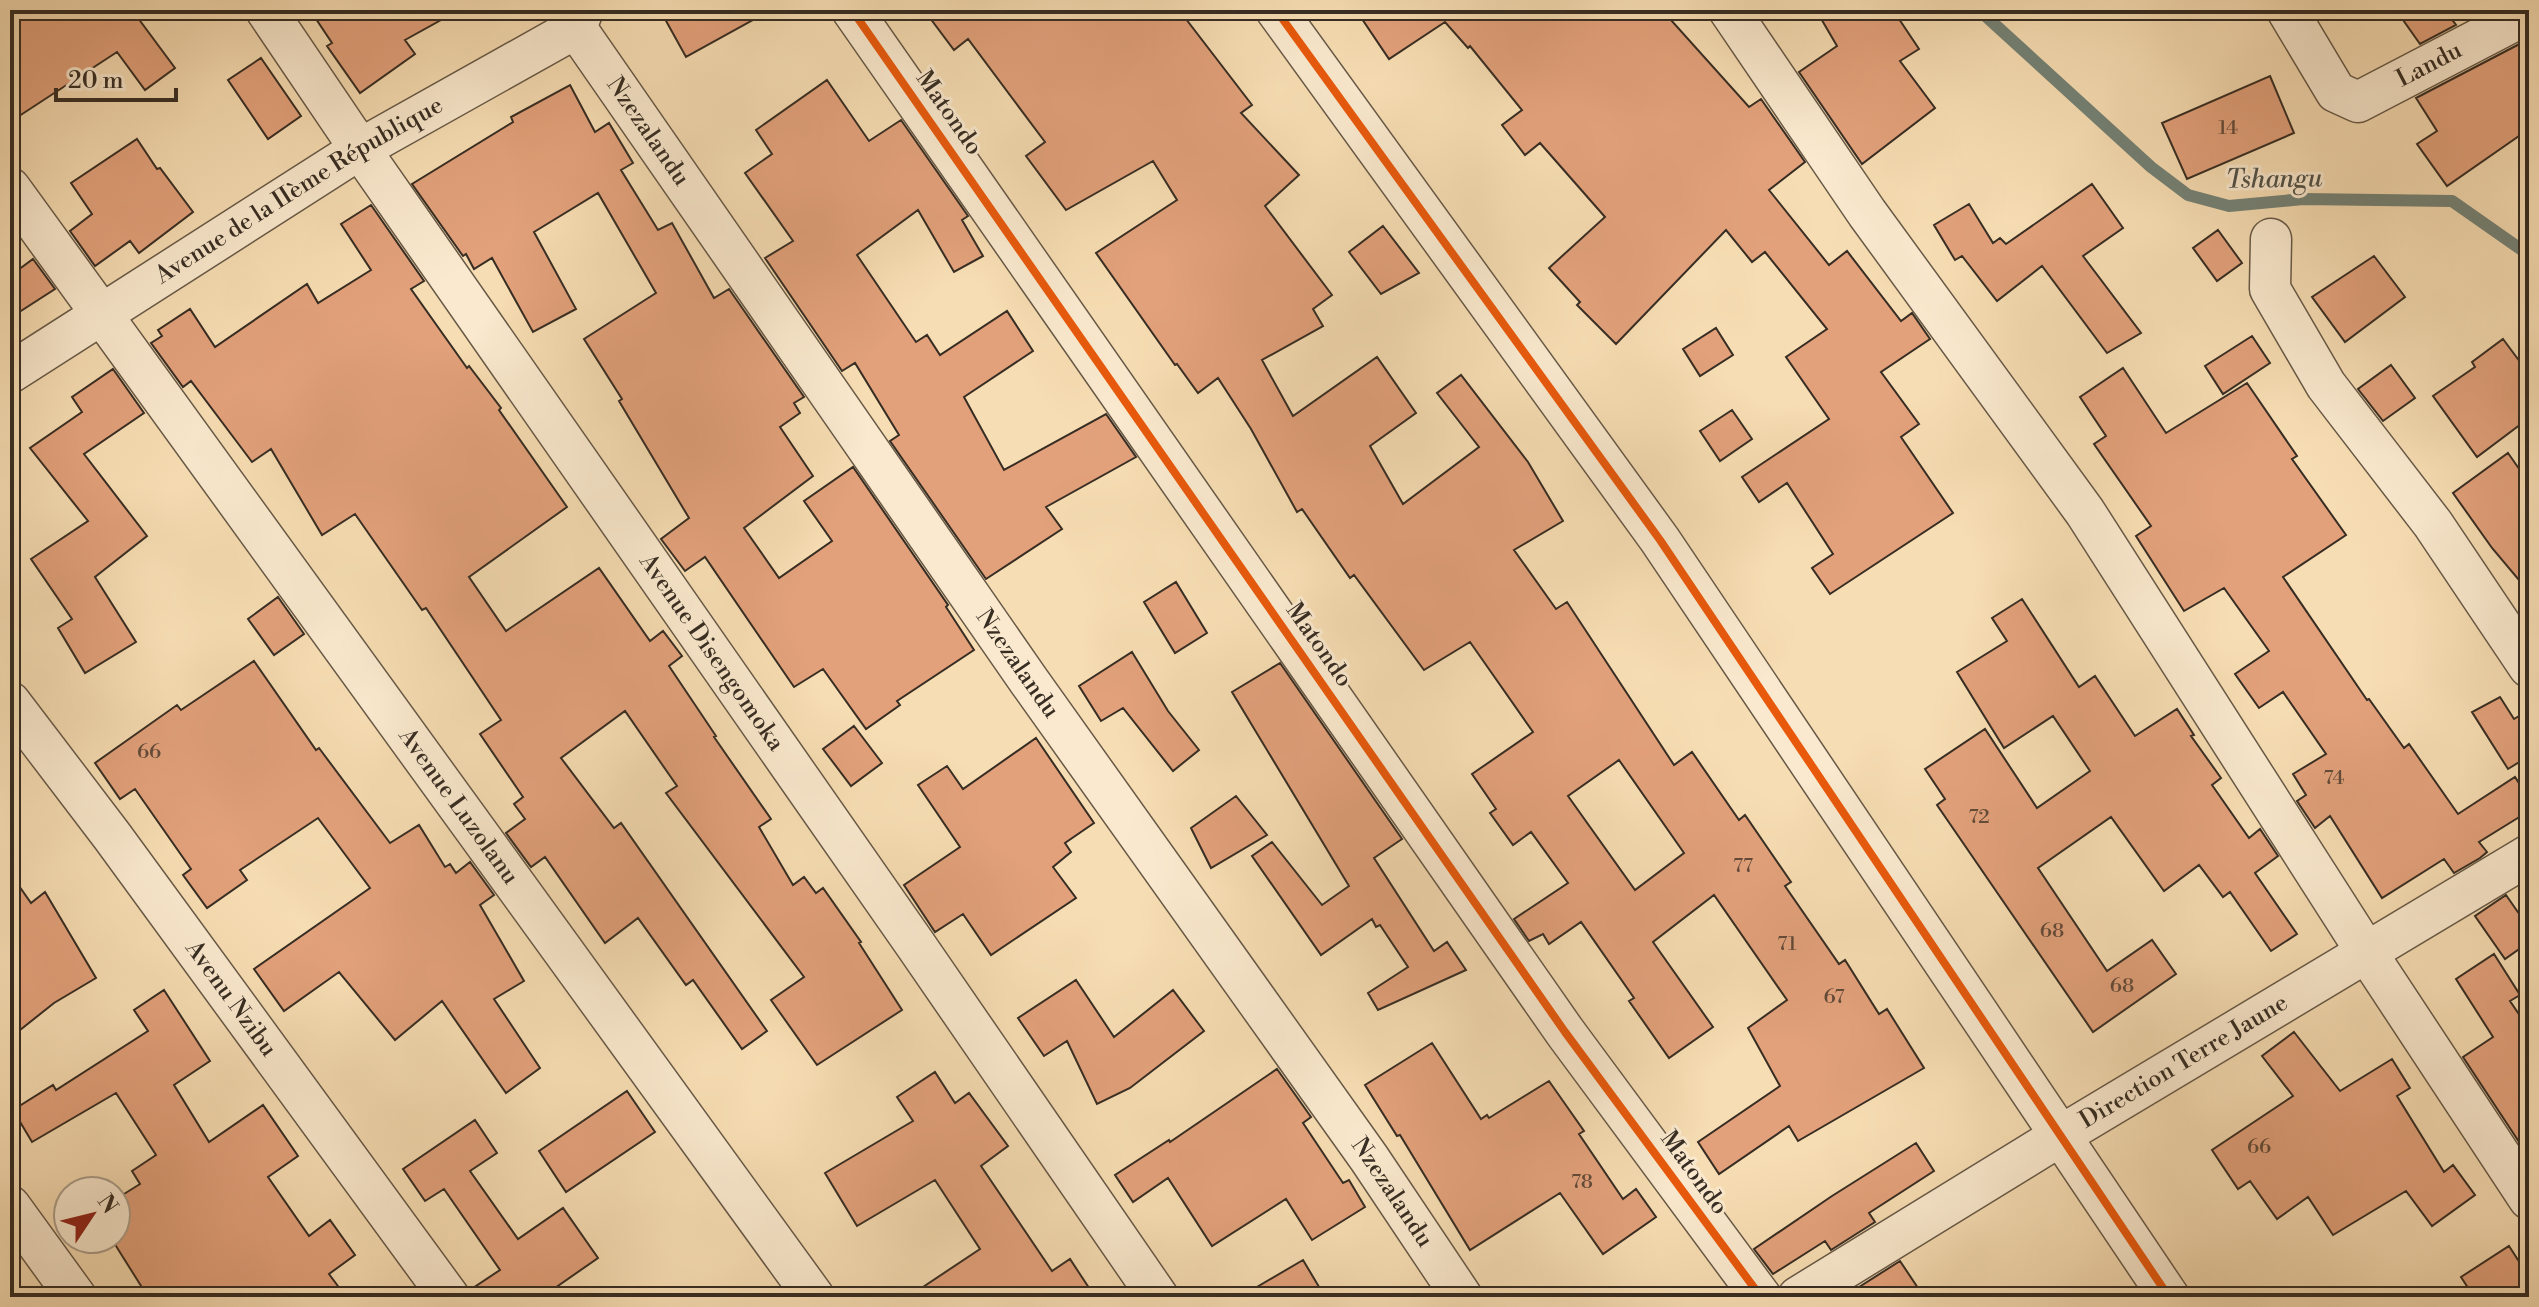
<svg xmlns="http://www.w3.org/2000/svg" width="2539" height="1307" font-family="'Libre Bodoni',serif">
<rect width="100%" height="100%" fill="#f7ddb3"/>
<filter id="stains"><feTurbulence type="fractalNoise" baseFrequency=".0025" numOctaves="4"/><feColorMatrix values="0 0 0 0 .2 0 0 0 0 .09 0 0 0 0 .02 0 0 0 .5 -.17"/></filter>
<radialGradient id="worn" r=".72"><stop offset=".6" stop-color="#630" stop-opacity="0"/><stop offset="1" stop-color="#630" stop-opacity=".3"/></radialGradient>
<g fill="none" stroke-linecap="round" stroke-linejoin="round">
<!-- stream -->
<path stroke="#748276" stroke-width="12" d="M1979 10 2151 167 2188 195 2229 206 2303 199 2452 201 2529 255"/>
</g>
<!-- building -->
<path fill="#e2a17b" stroke="#372d23" stroke-width="2" fill-rule="evenodd" d="M29 10H132L175 68 145 90 117 52 10 122V22Z
M310 10H459L405 40 415 54 360 93 327 46 332 43Z
M660 10H771L686 57Z
M924 10H1179L1252 105 1241 113 1299 175 1265 206 1332 295 1313 309 1323 326 1262 360 1293 416 1377 357 1416 413 1370 446 1403 504 1479 447 1437 393 1461 375 1528 462 1563 521 1514 550 1556 609 1567 602 1674 765 1692 752 1739 820 1745 815 1791 882 1785 886 1839 964 1845 960 1879 1014 1887 1009 1924 1068 1798 1141 1789 1126 1719 1174 1698 1142 1780 1086 1748 1028 1787 1000 1714 895 1653 942 1713 1027 1669 1058 1629 1001 1634 998 1581 922 1549 944 1543 934 1529 941 1514 919 1568 883 1531 832 1513 845 1490 813 1496 809 1472 774 1533 732 1470 642 1424 670 1354 575 1350 578 1302 509 1297 512 1251 429 1218 378 1198 393 1177 364 1175 365 1096 253 1177 200 1153 161 1066 210 1026 156 1045 142 968 39 954 50ZM1619 760 1684 853 1635 890 1568 796Z
M1356 10H1662L1749 107 1761 99 1805 162 1769 190 1829 265 1847 251 1901 321 1912 313 1930 339 1881 372 1919 424 1901 437 1953 513 1830 594 1812 568 1833 554 1787 483 1759 502 1742 477 1829 419 1786 357 1827 329 1765 252 1752 262 1726 230 1616 344 1577 305 1580 302 1549 268 1605 217 1540 143 1525 155 1502 125 1522 110 1470 46 1468 48 1445 22 1389 59Z
M1816 10H1893L1919 49 1900 61 1935 108 1862 164 1799 72 1837 46Z
M2396 10H2445L2456 25 2420 44Z
M2529 39V129L2447 186 2417 144 2437 131 2416 98Z
M261 58 301 116 268 139 228 80Z
M2270 76 2294 133 2187 179 2162 123Z
M827 80 869 141 901 120 968 216 962 220 983 256 954 272 918 210 857 255 916 342 927 335 940 355 1007 311 1033 351 964 397 1004 470 1106 414 1136 457 1046 507 1062 529 986 579 890 441 899 435 855 363 842 371 765 258 793 241 745 173 772 154 756 130Z
M570 85 595 132 609 123 633 163 621 170 658 230 672 223 714 298 729 289 804 397 794 403 800 413 780 427 813 476 744 528 779 578 832 541 804 501 853 467 948 605 946 607 974 650 897 701 900 705 866 729 823 669 794 687 705 557 685 571 661 539 689 518 619 401 622 399 584 339 656 293 598 193 534 232 576 309 533 332 492 258 474 269 466 254 463 256 412 184 513 122 511 117Z
M137 139 157 169 160 168 193 212 139 253 130 241 95 266 70 231 92 214 71 183Z
M2092 184 2123 228 2083 256 2141 333 2107 353 2042 266 1997 301 1962 256 1955 260 1934 225 1969 204 1993 243 2000 238 2006 244Z
M371 205 424 281 411 289 467 368 469 366 501 408 499 410 567 507 469 577 506 631 599 568 650 641 663 631 682 656 669 666 716 736 714 737 771 819 759 827 793 885 804 877 816 893 823 888 861 942 859 943 902 1010 817 1065 771 1000 804 977 666 793 677 786 625 711 561 758 614 828 621 823 767 1031 742 1049 693 980 686 985 638 918 605 943 545 857 531 867 506 833 525 819 514 804 523 797 480 734 501 720 426 608 422 610 355 514 322 535 271 449 252 462 191 381 183 387 151 343 162 336 158 330 190 309 215 347 307 284 318 303 371 270 341 224Z
M1383 226 1419 273 1381 294 1349 252Z
M2218 230 2242 263 2217 281 2193 248Z
M2374 256 2405 297 2345 342 2312 297Z
M33 259 55 289 10 318V276Z
M1716 328 1733 355 1700 376 1683 349Z
M2252 336 2270 363 2223 394 2205 366Z
M2503 339 2529 374V418L2477 457 2433 396 2475 367 2472 362Z
M2391 365 2415 398 2383 421 2358 389Z
M2123 368 2166 433 2247 383 2297 456 2292 459 2346 535 2283 577 2367 700 2369 699 2404 748 2409 744 2458 814 2515 777 2529 799V811L2479 842 2487 852 2480 858 2454 873 2444 859 2382 898 2330 816 2315 828 2297 801 2306 795 2293 774 2326 754 2283 692 2259 708 2235 674 2269 651 2224 588 2184 611 2136 536 2151 526 2094 444 2106 436 2080 397Z
M113 369 144 413 84 454 147 536 95 577 136 642 85 673 58 628 72 619 31 559 88 521 30 448 82 412 72 397Z
M1732 410 1752 439 1720 461 1700 431Z
M2508 453 2529 483V592L2492 548 2453 493Z
M1176 582 1207 633 1175 653 1144 602Z
M278 597 304 634 274 655 248 619Z
M2022 599 2079 687 2095 676 2135 736 2177 709 2194 735 2191 736 2221 778 2212 785 2249 838 2260 829 2278 856 2255 873 2297 934 2271 951 2230 892 2223 897 2199 865 2164 891 2111 817 2038 868 2107 971 2152 940 2176 974 2093 1032 1937 805 1945 799 1925 769 1985 729 2037 808 2090 771 2053 716 2004 748 1957 672 2007 641 1992 618Z
M1132 652 1168 711 1199 750 1173 771 1123 708 1101 721 1079 686Z
M254 661 316 750 319 748 390 843 419 825 445 867 450 864 456 873 470 862 494 895 480 905 524 981 494 999 540 1068 506 1093 442 1001 395 1040 339 972 284 1011 254 969 370 888 318 818 240 870 247 880 207 908 183 875 191 869 135 789 120 799 95 763 177 705 181 710Z
M1280 663 1402 839 1374 858 1434 951 1447 942 1466 970 1378 1010 1368 993 1408 967 1380 925 1376 927 1372 919 1321 955 1252 856 1272 842 1322 905 1349 886 1232 692Z
M2500 697 2514 719 2529 710V756L2508 769 2472 712Z
M854 726 882 763 851 786 823 749Z
M1036 738 1094 823 1065 843 1071 852 1053 867 1076 898 991 955 963 914 935 932 904 885 960 847 918 785 947 766 963 789Z
M1236 796 1267 835 1211 868 1191 828Z
M10 873 31 903 45 892 96 978 54 1003 10 1038Z
M2506 895 2529 928V942L2505 959 2475 916Z
M2494 954 2520 995 2510 1001 2529 1029V1157L2463 1057 2493 1037 2456 979Z
M1076 980 1114 1037 1173 990 1204 1031 1130 1088 1097 1104 1067 1041 1044 1056 1018 1018Z
M164 990 210 1061 174 1085 209 1142 263 1105 298 1156 268 1177 309 1236 330 1220 355 1255 329 1274 346 1297H148L116 1246V1199L140 1184 132 1171 156 1155 116 1093 32 1142 13 1110 53 1085 56 1090 148 1031 134 1010Z
M2294 1032 2340 1091 2392 1059 2410 1088 2397 1096 2444 1172 2453 1165 2475 1195 2432 1226 2406 1191 2333 1235 2308 1197 2277 1219 2250 1181 2238 1189 2212 1150 2293 1096 2262 1056Z
M1432 1043 1481 1119 1487 1115 1489 1118 1549 1081 1584 1131 1579 1134 1623 1199 1636 1189 1656 1217 1603 1254 1560 1193 1470 1250 1400 1135 1397 1136 1365 1085Z
M1277 1069 1311 1117 1303 1123 1343 1183 1349 1180 1365 1207 1312 1240 1286 1199 1212 1246 1168 1178 1133 1202 1115 1175 1169 1140 1170 1142Z
M935 1072 955 1103 969 1093 1008 1146 981 1166 1052 1271 1070 1259 1095 1297H908L980 1249 935 1180 857 1226 825 1173 913 1121 897 1097Z
M627 1091 655 1132 566 1192 539 1151Z
M475 1120 497 1153 470 1171 518 1239 563 1208 598 1258 542 1297H472L470 1290 500 1270 444 1189 425 1201 403 1169Z
M1916 1143 1934 1171 1869 1213 1875 1222 1831 1250 1825 1241 1773 1274 1754 1249 1832 1196Z
M2509 1246 2529 1277V1297H2474L2461 1277Z
M1303 1260 1325 1297H1240Z
M1900 1261 1924 1297H1861L1856 1289Z"/>
<g fill="none" stroke-linecap="round" stroke-linejoin="round">
<!-- minor casing -->
<g stroke="#675947" stroke-width="43">
<g id="minor">
<path id="s1" d="M266 10 360 149 915 944 1158 1297"/>
<path d="M852 10 1565 1032 1761 1297"/>
<path d="M1276 10 1660 540 2169 1297"/>
<path d="M1729 10 1867 213 2085 512 2367 953 2529 1199"/>
<path id="s2" d="M2287 10 2336 92 2358 102 2529 13"/>
<path id="s3" d="M576 28 1029 681 1369 1158 1462 1297"/>
<path id="s4" d="M10 188 814 1297"/>
<path d="M2271 239 2270 289 2326 385 2433 524 2529 667"/>
<path id="s5" d="M10 373 360 149 576 28 583 10"/>
<path id="s6" d="M10 702 112 836 449 1297"/>
<path d="M10 1206 76 1297"/>
<path id="s7" d="M1798 1297 2060 1136 2529 855"/>
</g>
</g>
<!-- minor -->
<use href="#minor" stroke="#fae9ce" stroke-width="40"/>
<!-- cycleway casing -->
<g stroke="#fae9ce" stroke-width="13">
<path id="cycleway" d="M852 10 1565 1032 1761 1297
M1276 10 1660 540 2169 1297"/>
</g>
<!-- cycleway -->
<use href="#cycleway" stroke="#e8590c" stroke-width="8"/>
</g>
<g text-anchor="middle" dominant-baseline="central" stroke-width="6" stroke-linejoin="round" paint-order="stroke">
<!-- number labels -->
<g font-size="20" fill="#624a39">
<text x="2228" y="128">14</text>
<text x="149" y="752">66</text>
<text x="2334" y="778">74</text>
<text x="1979" y="817">72</text>
<text x="1743" y="866">77</text>
<text x="2052" y="931">68</text>
<text x="1787" y="944">71</text>
<text x="2122" y="986">68</text>
<text x="1834" y="997">67</text>
<text x="2259" y="1147">66</text>
<text x="1582" y="1182">78</text>
</g>
<!-- street labels -->
<g font-size="24" fill="#372d23" stroke="#fae9ce">
<text stroke="none"><textPath href="#s2" startOffset="200">Landu</textPath></text>
<text transform="translate(949 113) rotate(55)">Matondo</text>
<text stroke="none"><textPath href="#s3" startOffset="126">Nzezalandu</textPath></text>
<text stroke="none"><textPath href="#s5" startOffset="342">Avenue de la IIème République</textPath></text>
<text transform="translate(1319 645) rotate(55)">Matondo</text>
<text stroke="none"><textPath href="#s1" startOffset="782">Avenue Disengomoka</textPath></text>
<text stroke="none"><textPath href="#s3" startOffset="774">Nzezalandu</textPath></text>
<text stroke="none"><textPath href="#s4" startOffset="764">Avenue Luzolanu</textPath></text>
<text stroke="none"><textPath href="#s6" startOffset="370">Avenu Nzibu</textPath></text>
<text stroke="none"><textPath href="#s7" startOffset="452">Direction Terre Jaune</textPath></text>
<text transform="translate(1694 1173) rotate(54)">Matondo</text>
<text stroke="none"><textPath href="#s3" startOffset="1422">Nzezalandu</textPath></text>
</g>
<!-- water labels -->
<g font-size="26" font-style="italic" fill="#505046" stroke="#fae9ce">
<text transform="translate(2274 179) rotate(-1)">Tshangu</text>
</g>
</g>
<!-- margin -->
<rect width="2539" height="1307" fill="none" stroke="#f7ddb3" stroke-width="40"/>
<rect x="12" y="12" width="2515" height="1283" fill="none" stroke="#372d23" stroke-width="4"/>
<rect x="20" y="20" width="2499" height="1267" fill="none" stroke="#372d23" stroke-width="2"/>
<!-- north arrow -->
<g transform="translate(92 1215) rotate(55)"><circle r="38" fill="#fae9ce" stroke="#ac9e8a" stroke-width="2"/>
<path d="M0-6L14 30L0 20L-14 30Z" fill="#8f2418"/>
<text y="-12" font-size="22" font-weight="bold" text-anchor="middle" fill="#372d23">N</text>
</g>
<!-- scale -->
<path d="M56 88v12h120v-12" fill="none" stroke="#372d23" stroke-width="4"/>
<text x="68" y="88" font-size="24" fill="#372d23" stroke="#fae9ce" stroke-width="6" paint-order="stroke">20 m</text>
<rect width="100%" height="100%" filter="url(#stains)"/>
<rect width="100%" height="100%" fill="url(#worn)"/>
</svg>
